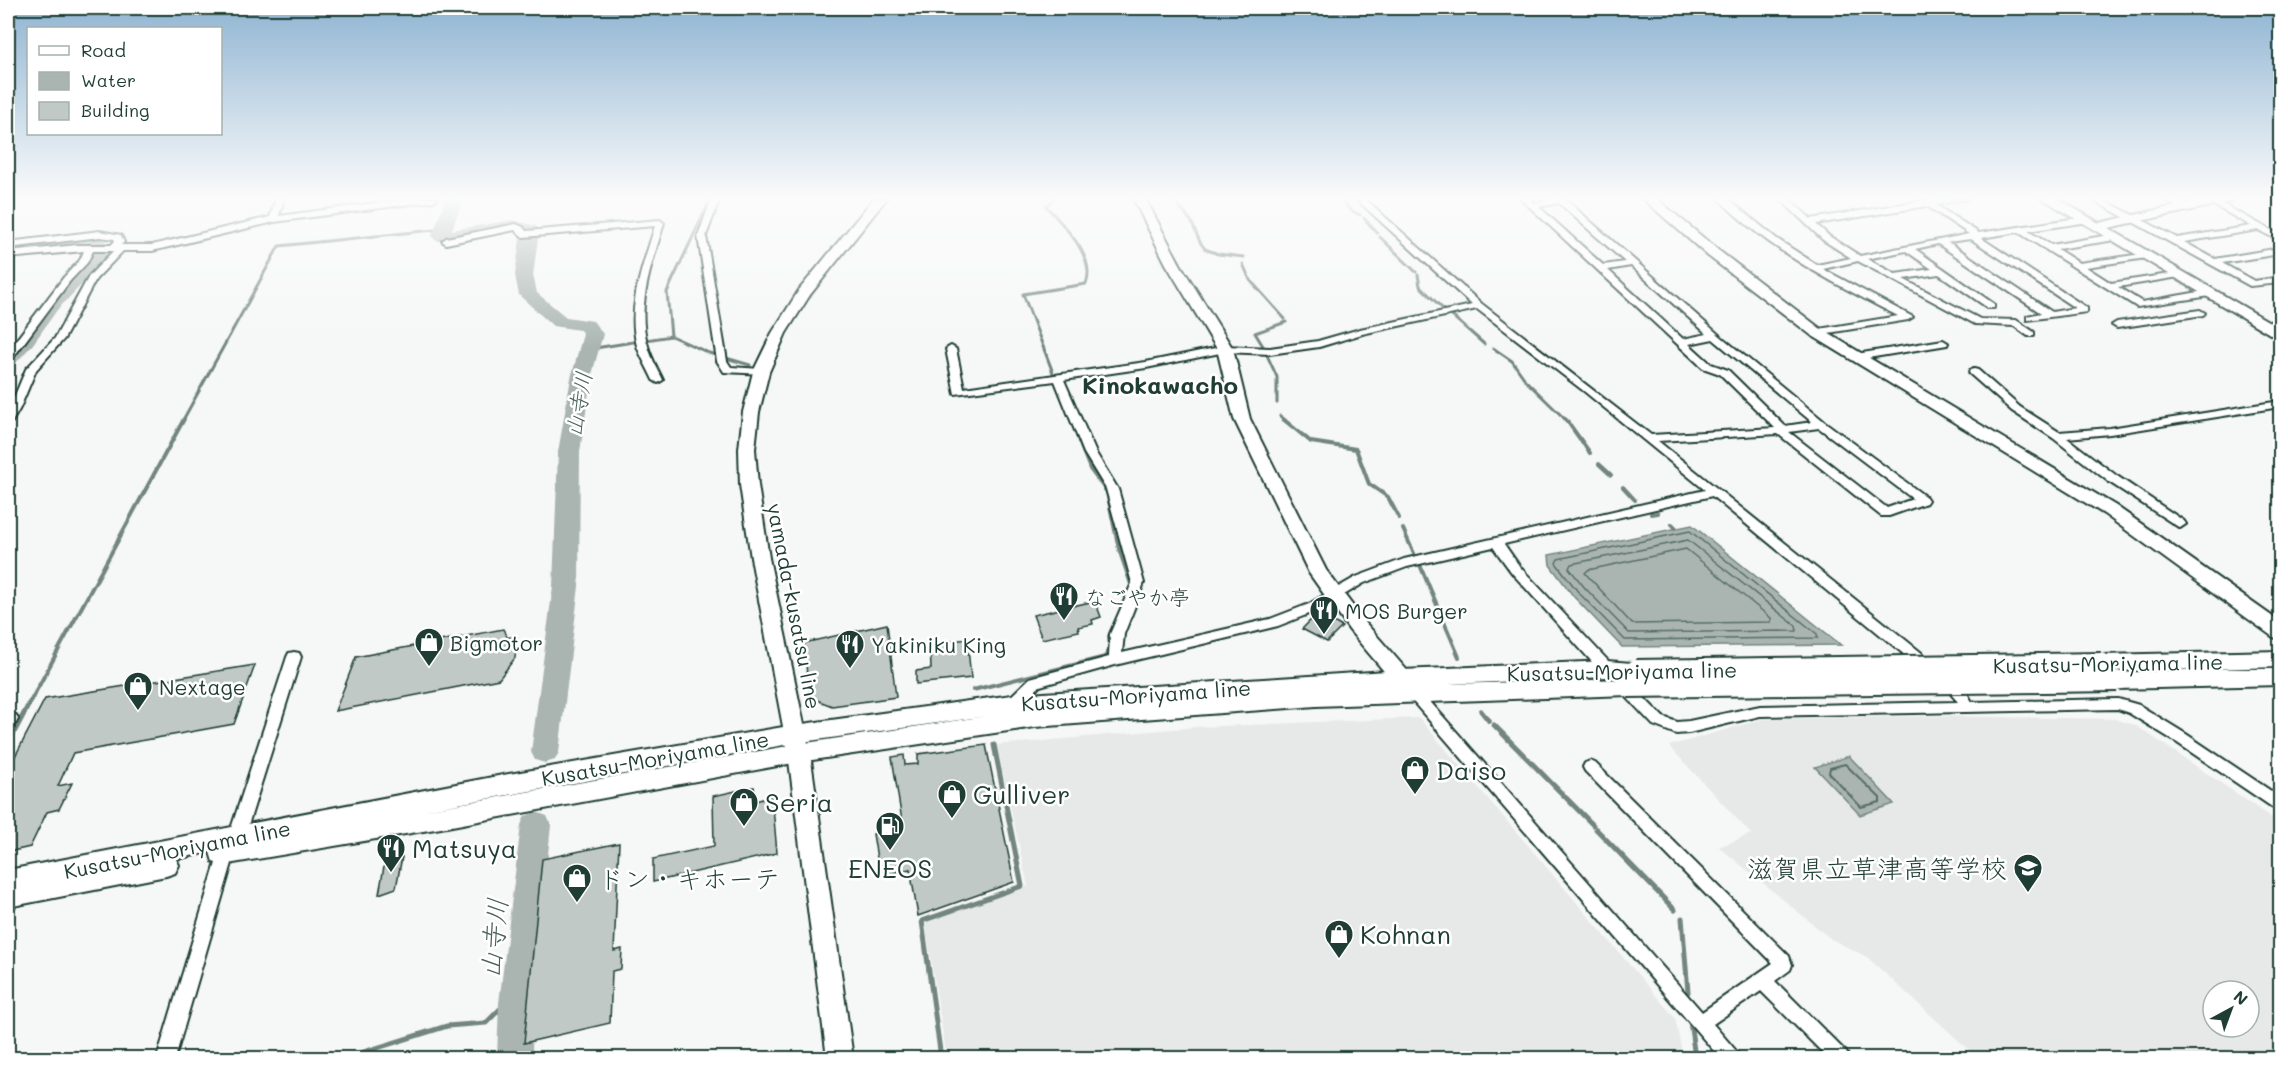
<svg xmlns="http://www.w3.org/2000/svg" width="2288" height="1066" font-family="Mali,'Klee One',sans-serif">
<rect width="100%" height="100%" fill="#f6f7f7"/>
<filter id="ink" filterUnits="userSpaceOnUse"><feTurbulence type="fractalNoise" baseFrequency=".0167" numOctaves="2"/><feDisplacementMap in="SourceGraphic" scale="12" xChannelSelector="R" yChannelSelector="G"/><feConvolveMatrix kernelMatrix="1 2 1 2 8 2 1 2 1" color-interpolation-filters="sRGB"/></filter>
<g filter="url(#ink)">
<!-- built -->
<path fill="#e6e9e8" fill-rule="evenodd" d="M1938 716 2114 719 2135 725 2280 823V1058H1978L1867 957 1831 939 1719 847 1751 834 1669 746 1763 719ZM2213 991H2249V1027H2213Z
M1419 718 1675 1018 1683 1058H947L925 922 1028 886 997 745 1196 727Z"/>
<!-- water -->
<path fill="#aab5b1" stroke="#72857f" stroke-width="1.5" d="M1692 525 1841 645 1622 647 1574 597 1550 565 1549 555Z
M1849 756 1894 804 1860 815 1815 767Z"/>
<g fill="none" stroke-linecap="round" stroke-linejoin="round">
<!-- shore-far1 -->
<path stroke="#576d66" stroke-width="1.5" d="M1690 531 1817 634 1818 638 1625 640 1579 593 1556 563 1558 559Z
M1688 540 1796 626 1797 631 1629 633 1585 588 1569 568 1571 564Z
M1686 549 1771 618V622L1632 624 1585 573 1588 570Z"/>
<!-- shore -->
<path stroke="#576d66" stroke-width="2" d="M1845 764 1880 798V802L1861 807 1829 773 1830 768Z"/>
<!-- stream-far2 -->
<path stroke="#72857f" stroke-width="3" d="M1055 198 1046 206C1062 224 1097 257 1086 284L1023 294 1055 378
M1172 198 1191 221 1200 242 1205 249 1218 254 1244 257
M1341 198 1350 210 1360 215
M280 216 284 198
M1364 218 1377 233
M1380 237 1416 272
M1243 264 1250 280 1285 319
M1418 275 1420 286 1445 311
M1451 315 1484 344
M671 336 709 353 750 365
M1263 346 1255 333 1286 322
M1493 348 1512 361 1524 378
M589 349 671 336 667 292 711 198
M1266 353 1277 377V403
M1525 380 1566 420
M1280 416 1285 420
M183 420 279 246 434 230"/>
<!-- stream-far1 -->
<path stroke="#72857f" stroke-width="4" d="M1283 419 1311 442 1356 449 1369 484 1388 497 1399 518
M1565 419 1568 422
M1570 425 1590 453
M1079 441 1090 469 1107 492 1119 549 1132 587
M1599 464 1611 475
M1623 487 1635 500
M1651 514 1658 513
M1672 524 1676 528
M1403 529 1415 556
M1420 565 1459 657
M973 690 1105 657 1111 647 1109 636 1122 607
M29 704 184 419"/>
<!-- stream -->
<path stroke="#72857f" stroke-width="5" d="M1481 711 1489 721
M1494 725 1593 825
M8 744 30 702
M1596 829 1675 910
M1682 918 1688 992
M1690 1021 1695 1058
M345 1058 447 1026 486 1023 500 1009 516 1003
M941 1058 922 921 1022 886 994 745"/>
<!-- river -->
<path fill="#aab5b1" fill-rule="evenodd" d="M446 198H463L452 230 513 220 536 226 539 230 533 275 537 293 566 317 593 321 603 334 591 378 580 452 579 586 559 752 555 760 545 763 535 760 531 752 553 586 558 452 571 378 583 334 580 330 553 326 519 295 515 275 521 232C493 225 463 247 435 240L432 236Z
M89 237C99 238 112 240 112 253L57 310 33 344 15 364 8 366V348L43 302 94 250 89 247 8 256V246Z
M536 812 547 816 551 825 533 1003 532 1058H497L499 1003 521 825 525 816Z"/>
</g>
<!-- building -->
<path fill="#c0c9c6" stroke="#1f3d34" stroke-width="1.5" d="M1095 601 1101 617 1092 620 1093 624 1078 627 1079 631 1042 639 1033 615Z
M1324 616 1342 627 1327 642 1302 629 1311 620 1317 623Z
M887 624 896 697 832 706 809 697 804 643Z
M503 629 507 637 517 638 515 658 499 679 335 711 356 657Z
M967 639 971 678 916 684V671L931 669 930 644Z
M255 665 234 724 73 753 58 786 72 783 59 809 47 812 30 847 8 852V767L12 762 45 699Z
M986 745 1014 882 918 916 910 869 880 876 873 834 903 827 892 757 904 755 905 765 918 764V754Z
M754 787 756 801 772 796 777 853 653 882V859L714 846 713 796Z
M619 843 614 951 622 949 621 969 612 971 610 1023 524 1043 542 859Z
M402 857 396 888 379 894 385 861Z"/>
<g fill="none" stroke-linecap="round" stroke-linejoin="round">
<!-- street casing -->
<g stroke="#1f3d34" stroke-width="4">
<path id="street" d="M276 198H284L279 216 413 198H438L434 201 274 222 152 251H123L96 279 64 339 36 370 20 408 12 422 8 423V412L26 369 55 338 89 276 113 251H93L87 263 70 281 12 359 8 360V351L64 277 80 260 84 251 8 258V252L77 245H111L115 241 114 239 100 237 8 248V242L100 231 121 235 124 242 121 245H152L270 217Z
M712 198H720L706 236 727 361 731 367 761 369 766 372 765 374 724 372 717 361 698 236Z
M1355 198H1364L1482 304 1651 435 1775 428 1720 374 1703 368 1520 198H1529L1535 203 1555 198H1564L1718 334 1825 422 1926 497 1928 500 1926 503 1889 516H1881L1778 434 1658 441 1933 662 1935 666 1933 670H1923L1712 496 1504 544 1520 567 1612 665 1614 669 1612 673H1602L1512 573 1493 547 1407 567 1364 583 1319 610 1278 626 1115 665 1040 686 1017 708 1012 709 1007 708 1005 704 1007 700 1030 678 1109 657 1110 634 1132 583 1106 489 1084 453 1055 381 955 394 946 349 951 346 956 349 964 388 1146 362 1225 346 1270 348 1318 341 1360 329 1472 305ZM1559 203 1625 262 1603 265 1539 207ZM1631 266 1707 334 1683 339 1608 270ZM1477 309 1585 392 1705 490 1404 559 1356 577 1309 604 1270 619 1122 653 1124 634 1144 583 1118 489 1096 453 1064 380 1146 368 1225 352 1270 354 1319 347 1362 334ZM1713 339 1812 422 1785 426 1728 370 1711 364 1689 344ZM1819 428 1913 499 1887 508 1789 432Z
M1718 198H1727L1777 239 1817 265 1851 258 1823 240 1779 198H1788L1811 219 1927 200 1969 198 1936 205 1979 233 2085 217 2089 220 2088 222 2028 231 2051 245 2115 234 2119 237 2115 240 2057 249 2079 263 2149 253V257L2146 258 2086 267 2111 283 2182 272 2184 274 2179 277 2118 287 2142 302 2210 290 2215 293 2210 296 2137 307 2018 232 1981 238 2087 308V312L2027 320V316L2041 313 1938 244 1915 249 1994 304V308H1988L1939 274 1903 279 1980 319 2016 320 2034 332V336H2028L2014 326 1975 324 1858 261 1823 269 1913 317 1908 320 1816 335 1813 334V330L1898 316C1835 284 1768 250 1718 198ZM1927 206 1969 234 1860 256 1829 236 1816 224ZM1971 239 2075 308 2052 312 1948 242ZM1906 251 1932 269 1895 274 1867 259Z
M2089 198H2100L2177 238 2251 226 2208 202 2215 200 2280 235V241L2258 230 2184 242 2215 259 2280 248V254L2222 263 2254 281 2280 277V283L2250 286Z
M2162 198H2173L2190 208 2183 210Z
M660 220 664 223C653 261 635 306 648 346 651 358 658 369 663 380L658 383 653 380C648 369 641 357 637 346 626 306 644 263 655 226L523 237 515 230 446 244 442 241 446 238 516 224 523 227 526 231Z
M2200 310 2205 313 2203 315 2117 328 2112 325 2117 322Z
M1943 340 1948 343 1947 345 1856 360 1851 357 1856 354Z
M1974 369 1978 370 2020 407 2059 432 2110 428 2280 401V407L2110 434 2067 438 2117 476 2184 521 2186 524 2180 528 2109 482 2053 438 2012 411 1970 374 1969 372 1970 370Z
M294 652 299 653 301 657 244 838 241 843 236 844 231 843 228 838 287 657 289 653Z
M1948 678C1959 681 1967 692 1972 702L2118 699 2139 705 2186 734 2280 797V811L2275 809 2176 742 2129 713 2118 709 1760 716 1689 733 1676 734 1653 725 1618 688 1620 684 1625 683 1630 684 1663 717 1677 722 1689 721 1760 706 1958 702 1941 683 1943 679Z
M1414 688 1419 689 1702 1012 1773 963 1585 771 1583 767 1585 763 1590 761 1595 763 1789 956 1792 965 1790 970 1775 981 1846 1052 1849 1058H1828L1761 991 1713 1024 1737 1052 1740 1058H1720L1409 697 1407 693 1409 689Z
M11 714 16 715 18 719 16 723 8 725V715Z
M227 846 232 848 235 853 175 1058H157L219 853 222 848Z"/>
</g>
<!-- secondary casing -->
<g stroke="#1f3d34" stroke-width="4">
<path id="secondary" d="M874 198H887L810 295 786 333 769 372 759 412 755 449 758 485 769 558 810 753 853 1058H827L788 753 751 558 740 485 739 449 743 412 753 372 772 333 799 290Z
M1133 198H1145L1180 264 1233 349 1250 419 1326 570 1364 621 1418 683 1421 689 1418 695 1411 697 1404 695 1350 631 1309 573 1234 419 1217 349 1166 264Z
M1642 198H1656L1718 250 1821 329 2116 506 2280 622V639L2273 637 2104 514 1811 335 1708 256Z
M2041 198H2057L2099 223 2210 198H2235L2229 202 2108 228 2280 328V338L2275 337Z"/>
</g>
<!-- primary casing -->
<g stroke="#1f3d34" stroke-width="4">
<path id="primary" d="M2280 651V667L2208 669H2280V685L2117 689 2109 687 2106 681 2109 675 2117 673 2208 669 2101 671 2093 669 2090 663 2093 657 2101 655Z
M1607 661 1644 664 1647 670 1644 676 1636 678 1607 677 1449 684 1628 679 1636 681 1639 687 1636 693 1628 695 1316 706 1035 727 799 762 441 828 222 865 213 862 210 852 176 859 179 865 175 873 166 876 8 907V870L503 775 795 725 1012 695 1402 670ZM987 716 799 744 419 811 795 743Z"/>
</g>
<!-- street -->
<use href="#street" fill="#fff" fill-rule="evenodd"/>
<!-- secondary -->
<use href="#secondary" fill="#fff" fill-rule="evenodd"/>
<!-- primary -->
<use href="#primary" fill="#fff" fill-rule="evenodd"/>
<!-- primary-bridge casing -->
<g stroke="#1f3d34" stroke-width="24" stroke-linecap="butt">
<path id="primary-bridge" d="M1636 670 2101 663
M1628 687 2117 681"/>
</g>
<!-- primary-bridge -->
<use href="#primary-bridge" stroke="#fff" stroke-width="20"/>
</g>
</g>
<!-- sky -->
<linearGradient id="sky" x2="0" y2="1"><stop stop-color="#8fb4d2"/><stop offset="0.57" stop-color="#fbfbfb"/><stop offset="1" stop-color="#fbfbfb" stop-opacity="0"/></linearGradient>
<rect width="2288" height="348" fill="url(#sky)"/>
<!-- icons -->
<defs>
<g id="restaurant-pin" transform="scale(1.5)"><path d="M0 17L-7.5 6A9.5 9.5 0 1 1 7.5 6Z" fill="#1f3d34" stroke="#fff"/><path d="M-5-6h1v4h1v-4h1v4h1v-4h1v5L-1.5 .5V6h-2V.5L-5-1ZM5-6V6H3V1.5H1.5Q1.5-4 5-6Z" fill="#fff"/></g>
<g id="shop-pin" transform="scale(1.5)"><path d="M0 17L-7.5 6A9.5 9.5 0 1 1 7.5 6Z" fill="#1f3d34" stroke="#fff"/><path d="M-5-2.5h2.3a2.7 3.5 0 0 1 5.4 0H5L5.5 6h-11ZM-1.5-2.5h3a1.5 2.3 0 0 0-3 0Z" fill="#fff"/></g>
<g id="fuel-pin" transform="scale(1.5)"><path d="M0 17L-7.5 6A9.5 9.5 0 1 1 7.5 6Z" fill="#1f3d34" stroke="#fff"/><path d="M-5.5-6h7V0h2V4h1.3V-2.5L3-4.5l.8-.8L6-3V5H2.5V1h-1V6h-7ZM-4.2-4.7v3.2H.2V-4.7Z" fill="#fff"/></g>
<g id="school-pin" transform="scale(1.5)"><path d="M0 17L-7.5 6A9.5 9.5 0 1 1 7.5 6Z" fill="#1f3d34" stroke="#fff"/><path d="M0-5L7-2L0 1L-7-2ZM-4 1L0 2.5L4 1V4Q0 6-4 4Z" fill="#fff"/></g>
</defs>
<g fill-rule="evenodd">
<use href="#restaurant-pin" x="1064" y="596"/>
<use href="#restaurant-pin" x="1324" y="610"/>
<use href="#shop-pin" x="429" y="642"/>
<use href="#restaurant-pin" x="850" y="644"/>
<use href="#shop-pin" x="138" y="686"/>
<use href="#shop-pin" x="1415" y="770"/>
<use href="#shop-pin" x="952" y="794"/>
<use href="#shop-pin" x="744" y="802"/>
<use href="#fuel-pin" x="890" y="826"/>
<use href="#restaurant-pin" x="391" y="848"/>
<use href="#school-pin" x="2028" y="868"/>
<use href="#shop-pin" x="577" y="878"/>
<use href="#shop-pin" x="1339" y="934"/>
</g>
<g text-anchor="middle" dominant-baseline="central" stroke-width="5" stroke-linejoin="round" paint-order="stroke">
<!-- poi labels -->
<g font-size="21" fill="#1f3d34" stroke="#fff" text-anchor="start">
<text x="1085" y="596">なごやか亭</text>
<text x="1345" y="610">MOS Burger</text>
<text x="450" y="642">Bigmotor</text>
<text x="871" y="644">Yakiniku King</text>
<text x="159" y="686">Nextage</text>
</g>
<!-- street labels -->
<g font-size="21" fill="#1f3d34" stroke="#fff">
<text transform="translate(795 606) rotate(79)">yamada-kusatsu line</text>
<text transform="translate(2108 663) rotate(-1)">Kusatsu-Moriyama line</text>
<text transform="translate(1622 671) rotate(-1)">Kusatsu-Moriyama line</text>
<text transform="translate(1136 695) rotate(-4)">Kusatsu-Moriyama line</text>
<text transform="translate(655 758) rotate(-10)">Kusatsu-Moriyama line</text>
<text transform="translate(177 849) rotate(-11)">Kusatsu-Moriyama line</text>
</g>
<!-- water labels -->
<g font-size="22" font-style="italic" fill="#49615a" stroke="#fff">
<text transform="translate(578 404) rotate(-80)">山寺川</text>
</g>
<!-- quarter labels -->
<g font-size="24" font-weight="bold" fill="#1f3d34" stroke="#fff">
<text x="1160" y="384">Kinokawacho</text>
</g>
<!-- near-poi labels -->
<g font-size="26" fill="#1f3d34" stroke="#fff" text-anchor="start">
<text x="1436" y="770">Daiso</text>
<text x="973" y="794">Gulliver</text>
<text x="765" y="802">Seria</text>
<text x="412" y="848">Matsuya</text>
<text x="890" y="868" text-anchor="middle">ENEOS</text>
<text x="2007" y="868" text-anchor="end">滋賀県立草津高等学校</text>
<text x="598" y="878">ドン・キホーテ</text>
<text x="1360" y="934">Kohnan</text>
</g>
<!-- near-water labels -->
<g font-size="27" font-style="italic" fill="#49615a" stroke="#fff">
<text transform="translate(493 938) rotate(-84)">山寺川</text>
</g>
</g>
<!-- margin -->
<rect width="2288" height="1066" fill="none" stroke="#fff" stroke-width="30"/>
<rect x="15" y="15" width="2258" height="1036" fill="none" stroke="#1f3d34" stroke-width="2" filter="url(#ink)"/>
<!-- legend -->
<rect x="27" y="27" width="195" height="108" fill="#ffffff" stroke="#a5b1ae" stroke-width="1.5"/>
<rect x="39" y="46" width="30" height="9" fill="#ffffff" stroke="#a5b1ae" stroke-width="1.5"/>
<text x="81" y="57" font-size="18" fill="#1f3d34">Road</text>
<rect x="39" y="72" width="30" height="18" fill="#aab5b1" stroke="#a5b1ae" stroke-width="1.5"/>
<text x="81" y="87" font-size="18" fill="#1f3d34">Water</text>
<rect x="39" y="102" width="30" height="18" fill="#c0c9c6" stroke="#a5b1ae" stroke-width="1.5"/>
<text x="81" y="117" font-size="18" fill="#1f3d34">Building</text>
<!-- north arrow -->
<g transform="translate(2231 1009) rotate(41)"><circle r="28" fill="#ffffff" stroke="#a5b1ae" stroke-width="1.5"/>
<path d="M0-4.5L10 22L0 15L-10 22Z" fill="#1f3d34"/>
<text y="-9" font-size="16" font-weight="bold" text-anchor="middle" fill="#1f3d34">N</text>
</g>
</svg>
